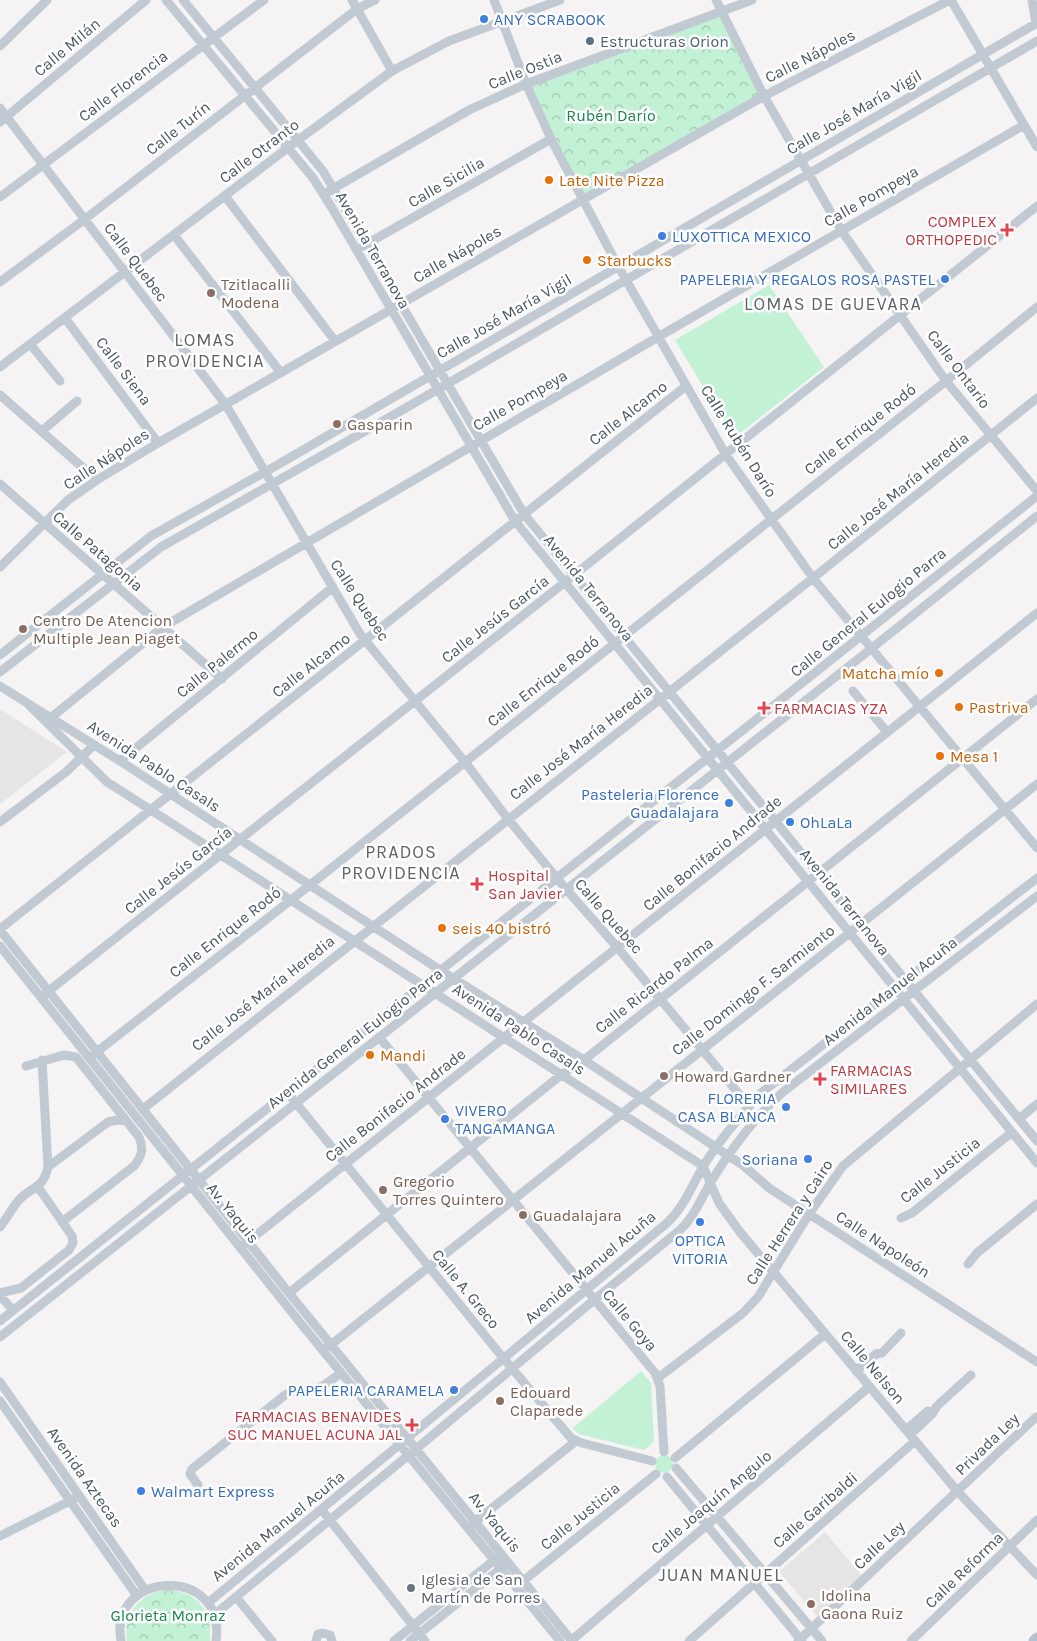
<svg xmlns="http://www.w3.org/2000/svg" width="1037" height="1641" font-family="Karla,sans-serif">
<defs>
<pattern id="park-crowns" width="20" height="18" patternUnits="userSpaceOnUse" patternTransform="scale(1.25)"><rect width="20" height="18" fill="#c3f1d5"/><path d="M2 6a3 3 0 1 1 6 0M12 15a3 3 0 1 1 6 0" fill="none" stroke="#a0c6b0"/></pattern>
</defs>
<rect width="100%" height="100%" fill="#f5f3f3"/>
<!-- education -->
<path fill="#e6e4e5" d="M0 709 67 752 0 804Z
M825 1532 862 1576 817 1616 779 1572Z"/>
<!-- grass -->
<path fill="#c3f1d5" d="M769 285 824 367 734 438 675 340Z
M641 1371 651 1383 654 1442 644 1450 579 1434 573 1428Z
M655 1464a9 9 0 1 1 18 0a9 9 0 1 1-18 0Z"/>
<!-- park -->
<path fill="url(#park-crowns)" d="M721 15 762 97 583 196 530 85Z
M164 1590C196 1590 213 1610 210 1641H127C122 1615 139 1595 164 1590Z"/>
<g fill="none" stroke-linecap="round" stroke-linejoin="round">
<!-- minor -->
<path stroke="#c1cad2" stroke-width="9" d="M166 0 313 178 332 208 515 521 1037 1163
M183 0 323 171 524 514 1037 1141
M352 0 392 71
M494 0 526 84 553 143 618 266 726 455 813 578 1037 848
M716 0 764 96 841 230 946 381 1037 491
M951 0 1037 147
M1032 0 1036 23
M0 46 47 0
M0 108 226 405 360 634 465 762 508 819 566 889 617 947 749 1106
M0 122 146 0
M329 191 469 110 526 84 752 0
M225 196 335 341
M0 197 264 0
M174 235 281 373
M363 246 551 139
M0 282 85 219 357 9 375 0
M65 318 158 443
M30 344 60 381
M0 367 298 140 392 71 449 41 560 0
M0 395 97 480
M42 431 77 401
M0 484 222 679
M0 567 68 500 97 480 158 443 764 96 950 0
M0 655 151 536 279 464 1037 23
M0 672 161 547 404 409 1037 41
M0 686 120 761 440 970 584 1060 744 1166 769 1188 1037 1362
M853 691 887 732
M29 705 107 782 151 810 703 1166 719 1203 740 1232 958 1492 1037 1575
M48 720 163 627 658 337 1024 125
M120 761 333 587
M0 822 66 772 94 745
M0 929 686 386
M0 930 289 1293 572 1641
M0 946 298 1320 560 1641
M41 997 574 575 1037 206
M379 1037 655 1373 660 1386 664 1452
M89 1058 291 900 946 381 1037 307
M26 1066 64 1055 76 1057 139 1137C144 1149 142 1156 134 1166L62 1222
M287 1092 504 1359 571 1438 582 1443 652 1461
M143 1109 813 578 1037 398
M1019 1119 1037 1104
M48 1167 108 1122 118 1120 126 1121
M901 1218 912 1213 1012 1132
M0 1227C6 1219 12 1209 18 1201 31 1186 43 1190 48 1167L42 1060
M241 1247 1037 613
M968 1264 977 1253 1037 1204
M0 1293 21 1288 69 1250 73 1243 72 1236 38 1187
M289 1293 561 1075 584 1060 1037 699
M0 1296 13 1310
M0 1321 1037 496
M0 1337 872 648 1037 516
M323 1351 1037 784
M856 1371 876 1354 882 1353 901 1333
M658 1378 743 1313 758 1297 809 1214 843 1166 1037 1004
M0 1382 145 1590
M0 1401 137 1596
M906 1430 928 1411
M910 1435 932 1414 937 1406 971 1375
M675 1458 825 1334
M676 1468 822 1641
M667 1477 802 1641
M198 1485 190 1474 192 1469 285 1395C298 1387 304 1391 317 1388 326 1386 333 1378 341 1373
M322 1510 425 1641
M471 1525 576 1441
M0 1536 74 1499
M523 1581 656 1474
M236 1597 272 1641
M208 1603 667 1223C685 1206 692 1185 704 1165 720 1139 741 1115 761 1093L1037 878
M214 1615 416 1449 594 1300 680 1230C694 1217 700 1201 709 1185 729 1152 754 1118 783 1092L1037 896
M572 1640 869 1387
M121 1641C108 1570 227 1564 216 1641
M316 1641 318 1634 322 1633 330 1635 332 1641
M394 1641 498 1557
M410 1641 504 1566
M689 1641 915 1441
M798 1641 1036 1417
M911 1641 1037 1520"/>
<!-- major -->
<path stroke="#b3c2d1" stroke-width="11" d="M1034 1641 1037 1638"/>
</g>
<!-- markers -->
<g fill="#3f7fe0" stroke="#fff" stroke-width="2">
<circle cx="484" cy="19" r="5"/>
<circle cx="662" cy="236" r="5"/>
<circle cx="945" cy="279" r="5"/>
<circle cx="729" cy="803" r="5"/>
<circle cx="790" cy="822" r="5"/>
<circle cx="786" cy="1107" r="5"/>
<circle cx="445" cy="1119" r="5"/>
<circle cx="808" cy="1159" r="5"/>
<circle cx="700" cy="1222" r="5"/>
<circle cx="454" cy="1390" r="5"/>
<circle cx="141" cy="1491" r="5"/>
</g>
<circle fill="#5c6f8a" stroke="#fff" stroke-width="2" cx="590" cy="41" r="5"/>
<g fill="#e8710a" stroke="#fff" stroke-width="2">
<circle cx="549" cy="180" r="5"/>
<circle cx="587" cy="260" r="5"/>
<circle cx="939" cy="673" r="5"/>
<circle cx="959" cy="707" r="5"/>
<circle cx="940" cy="756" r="5"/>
<circle cx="442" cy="928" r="5"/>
<circle cx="370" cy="1055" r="5"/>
</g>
<g fill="#e0444e" stroke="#fff" stroke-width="2">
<path d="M1004.5 222.5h5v5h5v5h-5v5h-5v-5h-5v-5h5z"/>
<path d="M761.5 700.5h5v5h5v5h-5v5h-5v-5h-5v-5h5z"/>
<path d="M474.5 876.5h5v5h5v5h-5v5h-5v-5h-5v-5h5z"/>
<path d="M817.5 1071.5h5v5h5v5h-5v5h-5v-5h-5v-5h5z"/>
<path d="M409.5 1417.5h5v5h5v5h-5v5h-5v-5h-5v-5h5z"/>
</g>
<g fill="#8d6e63" stroke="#fff" stroke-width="2">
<circle cx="211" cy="293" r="5"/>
<circle cx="337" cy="424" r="5"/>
<circle cx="23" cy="629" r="5"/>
<circle cx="664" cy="1076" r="5"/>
<circle cx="383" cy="1190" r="5"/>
<circle cx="523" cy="1215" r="5"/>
<circle cx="500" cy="1401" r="5"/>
<circle cx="811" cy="1604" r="5"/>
</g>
<circle fill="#6b7280" stroke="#fff" stroke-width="2" cx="411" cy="1588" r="5"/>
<g text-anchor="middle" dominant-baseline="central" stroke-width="5" stroke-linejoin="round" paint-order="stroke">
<!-- shop labels -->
<g font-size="16" fill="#366cbe" stroke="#fff" text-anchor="start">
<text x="494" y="19">ANY SCRABOOK</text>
<text x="672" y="236">LUXOTTICA MEXICO</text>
<text x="935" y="279" text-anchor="end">PAPELERIA Y REGALOS ROSA PASTEL</text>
<text x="719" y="794" text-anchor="end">Pasteleria Florence<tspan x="719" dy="18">Guadalajara</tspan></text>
<text x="800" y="822">OhLaLa</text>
<text x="776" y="1098" text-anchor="end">FLORERIA<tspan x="776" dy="18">CASA BLANCA</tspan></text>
<text x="455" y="1110">VIVERO<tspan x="455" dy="18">TANGAMANGA</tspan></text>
<text x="798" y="1159" text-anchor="end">Soriana</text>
<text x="700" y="1240" text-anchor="middle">OPTICA<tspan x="700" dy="18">VITORIA</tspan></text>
<text x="444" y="1390" text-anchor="end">PAPELERIA CARAMELA</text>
<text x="151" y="1491">Walmart Express</text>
</g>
<!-- service labels -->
<g font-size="16" fill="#4e5e75" stroke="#fff" text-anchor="start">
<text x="600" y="41">Estructuras Orion</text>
</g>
<!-- street labels -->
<g font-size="16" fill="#4a5661" stroke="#fff">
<text transform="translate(67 47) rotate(-40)">Calle Milán</text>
<text transform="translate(810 56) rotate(-27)">Calle Nápoles</text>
<text transform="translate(525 70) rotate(-22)">Calle Ostia</text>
<text transform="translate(123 86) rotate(-37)">Calle Florencia</text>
<text transform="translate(854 112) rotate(-30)">Calle José María Vigil</text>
<text transform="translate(178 128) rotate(-38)">Calle Turín</text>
<text transform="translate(259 151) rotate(-37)">Calle Otranto</text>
<text transform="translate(446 182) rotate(-30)">Calle Sicilia</text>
<text transform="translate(871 196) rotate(-30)">Calle Pompeya</text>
<text transform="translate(373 250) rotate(60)">Avenida Terranova</text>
<text transform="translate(457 254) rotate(-30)">Calle Nápoles</text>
<text transform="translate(136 262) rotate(53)">Calle Quebec</text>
<text transform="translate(504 316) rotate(-30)">Calle José María Vigil</text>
<text transform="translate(959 369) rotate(53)">Calle Ontario</text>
<text transform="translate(124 371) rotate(53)">Calle Siena</text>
<text transform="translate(520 400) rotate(-30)">Calle Pompeya</text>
<text transform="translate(628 413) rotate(-38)">Calle Alcamo</text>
<text transform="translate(860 429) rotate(-38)">Calle Enrique Rodó</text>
<text transform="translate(739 441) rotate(58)">Calle Rubén Darío</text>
<text transform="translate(106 459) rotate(-33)">Calle Nápoles</text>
<text transform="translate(898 491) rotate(-39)">Calle José María Heredia</text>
<text transform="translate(98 551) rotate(41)">Calle Patagonia</text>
<text transform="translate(589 588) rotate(51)">Avenida Terranova</text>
<text transform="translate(360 600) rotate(57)">Calle Quebec</text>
<text transform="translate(868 612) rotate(-39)">Calle General Eulogio Parra</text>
<text transform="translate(495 619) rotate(-38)">Calle Jesús García</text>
<text transform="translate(217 663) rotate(-39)">Calle Palermo</text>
<text transform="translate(311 665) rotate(-38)">Calle Alcamo</text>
<text transform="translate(543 681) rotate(-38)">Calle Enrique Rodó</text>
<text transform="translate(581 742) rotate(-38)">Calle José María Heredia</text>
<text transform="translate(154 766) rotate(33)">Avenida Pablo Casals</text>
<text transform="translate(712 853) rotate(-39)">Calle Bonifacio Andrade</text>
<text transform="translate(178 870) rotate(-38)">Calle Jesús García</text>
<text transform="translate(845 902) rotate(51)">Avenida Terranova</text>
<text transform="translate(609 916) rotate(49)">Calle Quebec</text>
<text transform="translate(225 932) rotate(-38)">Calle Enrique Rodó</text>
<text transform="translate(654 985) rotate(-38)">Calle Ricardo Palma</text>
<text transform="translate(753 990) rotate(-38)">Calle Domingo F. Sarmiento</text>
<text transform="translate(890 991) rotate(-38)">Avenida Manuel Acuña</text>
<text transform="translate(263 993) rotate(-38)">Calle José María Heredia</text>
<text transform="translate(519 1029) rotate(33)">Avenida Pablo Casals</text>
<text transform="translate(355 1038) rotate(-38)">Avenida General Eulogio Parra</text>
<text transform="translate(395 1105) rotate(-38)">Calle Bonifacio Andrade</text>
<text transform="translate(940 1170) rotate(-38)">Calle Justicia</text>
<text transform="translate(233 1213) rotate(51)">Av. Yaquis</text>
<text transform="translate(789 1222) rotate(-57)">Calle Herrera y Cairo</text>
<text transform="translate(883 1244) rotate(33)">Calle Napoleón</text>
<text transform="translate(590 1267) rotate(-40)">Avenida Manuel Acuña</text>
<text transform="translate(466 1289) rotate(51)">Calle A. Greco</text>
<text transform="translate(630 1320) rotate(50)">Calle Goya</text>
<text transform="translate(873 1367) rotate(50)">Calle Nelson</text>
<text transform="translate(987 1444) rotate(-44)">Privada Ley</text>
<text transform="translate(85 1477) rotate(55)">Avenida Aztecas</text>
<text transform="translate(711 1502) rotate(-40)">Calle Joaquín Angulo</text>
<text transform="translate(815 1510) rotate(-41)">Calle Garibaldi</text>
<text transform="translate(580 1516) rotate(-39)">Calle Justicia</text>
<text transform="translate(495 1522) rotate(51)">Av. Yaquis</text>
<text transform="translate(278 1526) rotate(-39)">Avenida Manuel Acuña</text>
<text transform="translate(879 1545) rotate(-43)">Calle Ley</text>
<text transform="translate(964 1570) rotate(-44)">Calle Reforma</text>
</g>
<!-- park labels -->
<g font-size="16" fill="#17864f" stroke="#fff">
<text x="611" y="115">Rubén Darío</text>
<text x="168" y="1615">Glorieta Monraz</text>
</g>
<!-- food labels -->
<g font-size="16" fill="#c56008" stroke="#fff" text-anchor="start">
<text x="559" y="180">Late Nite Pizza</text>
<text x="597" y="260">Starbucks</text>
<text x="929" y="673" text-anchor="end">Matcha mío</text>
<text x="969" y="707">Pastriva</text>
<text x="950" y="756">Mesa 1</text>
<text x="452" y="928">seis 40 bistró</text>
<text x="380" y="1055">Mandi</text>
</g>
<!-- health labels -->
<g font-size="16" fill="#be3a42" stroke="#fff" text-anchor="start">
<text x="997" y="221" text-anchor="end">COMPLEX<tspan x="997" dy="18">ORTHOPEDIC</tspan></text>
<text x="774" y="708">FARMACIAS YZA</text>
<text x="488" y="875">Hospital<tspan x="488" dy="18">San Javier</tspan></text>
<text x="830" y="1070">FARMACIAS<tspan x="830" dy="18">SIMILARES</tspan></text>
<text x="402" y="1416" text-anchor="end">FARMACIAS BENAVIDES<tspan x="402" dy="18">SUC MANUEL ACUNA JAL</tspan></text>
</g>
<!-- education labels -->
<g font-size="16" fill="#785e54" stroke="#fff" text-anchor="start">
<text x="221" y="284">Tzitlacalli<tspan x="221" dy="18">Modena</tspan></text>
<text x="347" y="424">Gasparin</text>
<text x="33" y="620">Centro De Atencion<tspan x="33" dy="18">Multiple Jean Piaget</tspan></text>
<text x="674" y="1076">Howard Gardner</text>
<text x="393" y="1181">Gregorio<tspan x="393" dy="18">Torres Quintero</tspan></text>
<text x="533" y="1215">Guadalajara</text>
<text x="510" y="1392">Edouard<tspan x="510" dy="18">Claparede</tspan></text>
<text x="821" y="1595">Idolina<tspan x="821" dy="18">Gaona Ruiz</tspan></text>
</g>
<!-- worship labels -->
<g font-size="16" fill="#5b616d" stroke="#fff" text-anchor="start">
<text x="421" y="1579">Iglesia de San<tspan x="421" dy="18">Martín de Porres</tspan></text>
</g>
<!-- neighbourhood labels -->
<g font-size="18" letter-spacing="1" fill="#5f6368" stroke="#fff">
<text x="833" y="304">LOMAS DE GUEVARA</text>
<text x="205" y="340">LOMAS<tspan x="205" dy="21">PROVIDENCIA</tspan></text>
<text x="401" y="852">PRADOS<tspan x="401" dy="21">PROVIDENCIA</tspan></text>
<text x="721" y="1575">JUAN MANUEL</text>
</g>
</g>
</svg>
